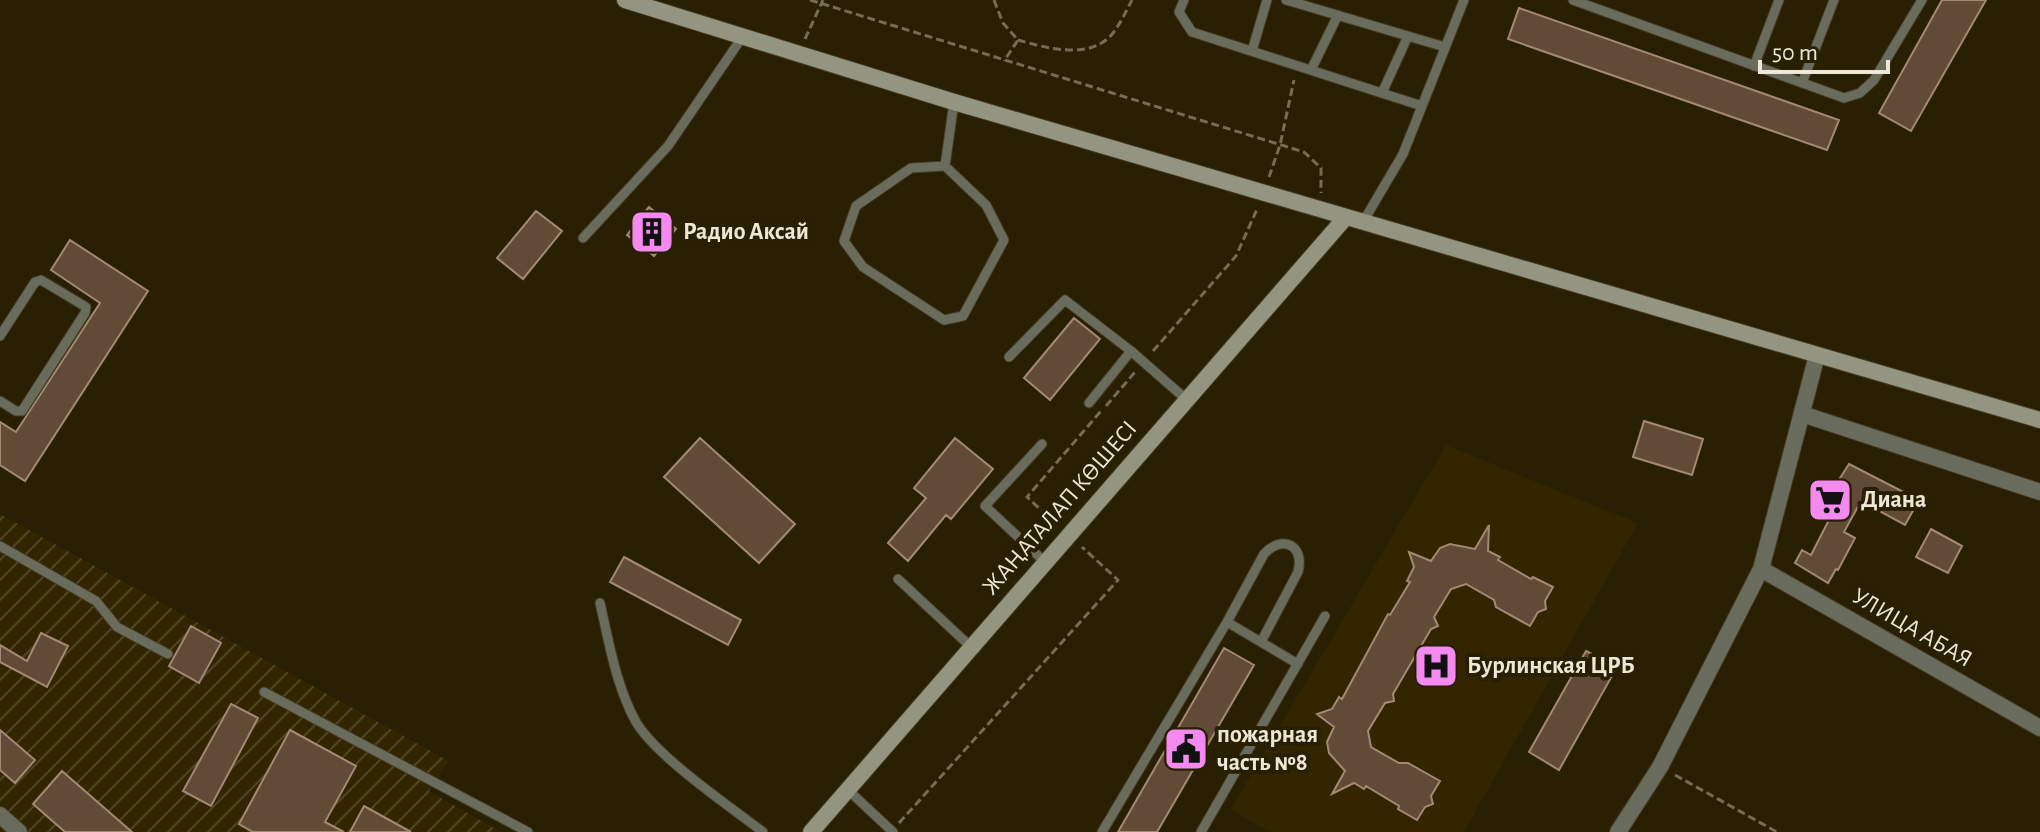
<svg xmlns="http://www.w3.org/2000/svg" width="2040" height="832" font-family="'Alegreya Sans',sans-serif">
<defs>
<pattern id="industrial-furrows" width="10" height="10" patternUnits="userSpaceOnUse" patternTransform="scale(2)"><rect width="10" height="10" fill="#322500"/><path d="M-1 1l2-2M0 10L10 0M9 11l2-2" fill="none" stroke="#504524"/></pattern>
</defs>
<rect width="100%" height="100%" fill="#291f03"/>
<!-- built -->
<path fill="#322500" d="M1446 445 1638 523 1464 832H1271L1230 810Z"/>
<!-- industrial -->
<path fill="url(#industrial-furrows)" d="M0 514 449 761 429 791 501 832H0Z"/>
<!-- building -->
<path fill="#624b36" stroke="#a28972" stroke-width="2" d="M1942 0H1986L1911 131 1879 113Z
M1519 8 1839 120 1827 150 1508 39Z
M649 207 676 229 654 256 627 235Z
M536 211 562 231 523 279 497 258Z
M70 240 148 291 25 481 0 465V422L16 432 100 303 51 270Z
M1074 318 1100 339 1050 400 1024 378Z
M1644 421 1703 439 1692 475 1633 457Z
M700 438 795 524 759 563 664 477Z
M955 438 993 469 951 519 946 515 908 561 888 543 926 498 914 488Z
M1849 464 1919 500 1905 525 1861 501 1844 532 1855 538 1838 570 1836 569 1828 583 1795 563 1802 550 1811 555 1832 514 1821 508Z
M1489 525 1488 551 1500 557 1498 560 1531 579 1533 577 1553 587 1545 601 1546 609 1538 612 1530 626 1496 607 1494 600 1466 584 1451 589 1434 617 1438 626 1431 629 1393 694 1394 701 1385 703 1368 731 1371 747 1399 763H1408L1440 781 1431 796 1433 804 1425 807 1417 820 1398 809 1399 806 1366 786 1364 789 1354 783 1332 794 1345 771 1329 753 1327 742 1334 727 1317 714 1332 709 1339 697 1342 699 1388 614 1390 615 1410 582 1407 581 1414 567 1409 552 1431 561 1440 548 1450 544 1475 549Z
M1931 529 1962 546 1948 573 1916 557Z
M624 557 741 620 728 645 610 582Z
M191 626 221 643 199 683 169 666Z
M41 633 68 646 47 687 0 662V645L27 661Z
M1224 648 1254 665 1157 832H1118Z
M1586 651 1617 667 1559 770 1529 752Z
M231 704 258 718 211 806 183 791Z
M0 730 35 760 15 783 0 770Z
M290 730 356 766 325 822 344 832H253L239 824Z
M62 771 132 832H65L33 804Z
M364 806 411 832H350Z"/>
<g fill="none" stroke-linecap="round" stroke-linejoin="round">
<!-- lane casing -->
<g stroke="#453b21" stroke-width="11">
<path id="lane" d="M1184 0 1179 12 1192 32 1422 106
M1286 0 1445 47
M1573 0 1844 98 1860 93 1874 80 1922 0
M1252 51 1267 0
M1754 66 1779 0
M1311 70 1338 15
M1802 83 1834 0
M1382 93 1408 36
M945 166 986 205 1004 240 963 316 944 320 863 267 844 241 856 206 911 168Z
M945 166 954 102
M1363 222 1403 154 1464 0
M583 238 668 146 743 36
M0 336 35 282 41 280 86 307 85 313 22 411H16L0 401
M1009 357 1065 300 1131 351 1187 400
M1089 403 1131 351
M1042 444 985 506 1045 562
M0 546 96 601 117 627 168 654
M898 579 971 647
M600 603C609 642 616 686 636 722 657 757 728 805 763 832
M1227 622 1264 554C1282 534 1305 545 1298 572L1261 642
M264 692 528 832
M848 790 893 832
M1102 832 1227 622 1298 664
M1201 832 1325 616"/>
</g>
<!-- street casing -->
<g stroke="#453b21" stroke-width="18">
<path id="street" d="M1802 414 2040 492
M1761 569 2040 728
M0 815 19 832
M1618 832 1660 767 1761 569 1817 355"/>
</g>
<!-- secondary casing -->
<g stroke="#453b21" stroke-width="18">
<path id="secondary" d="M625 0 954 102 2040 420
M811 832 1346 217"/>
</g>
<!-- path -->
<path stroke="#756c55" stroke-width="3" stroke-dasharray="8 4" stroke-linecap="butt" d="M810 0 1304 152 1321 168V193
M994 0 1003 23 1018 40 1004 61
M805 39 823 0
M1018 40C1046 48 1091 61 1113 33 1121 23 1126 11 1132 0
M1269 177 1280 145 1294 80
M1153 351 1236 256 1258 207
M1106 406 1135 372
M1056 524 1027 497 1101 411
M1675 775 1777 832
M899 823 1118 580 1082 547"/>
<!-- lane -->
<use href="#lane" stroke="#696b5d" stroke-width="9"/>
<!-- street -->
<use href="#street" stroke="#696b5d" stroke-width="16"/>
<!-- secondary -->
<use href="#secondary" stroke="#939580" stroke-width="16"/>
</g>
<!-- icons -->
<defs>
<g id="building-square" transform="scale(2.3)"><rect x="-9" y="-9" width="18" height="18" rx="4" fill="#f489ef" stroke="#291f03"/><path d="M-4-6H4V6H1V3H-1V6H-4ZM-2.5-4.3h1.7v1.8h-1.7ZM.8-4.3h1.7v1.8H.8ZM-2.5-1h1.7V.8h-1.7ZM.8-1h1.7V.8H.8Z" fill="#111"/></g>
<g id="supermarket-square" transform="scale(2.3)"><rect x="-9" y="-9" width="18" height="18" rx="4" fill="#f489ef" stroke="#291f03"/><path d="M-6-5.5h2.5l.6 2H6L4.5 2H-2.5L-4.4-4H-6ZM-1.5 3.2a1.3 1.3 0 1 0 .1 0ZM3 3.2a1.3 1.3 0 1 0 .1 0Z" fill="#111"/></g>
<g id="hospital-square" transform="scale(2.3)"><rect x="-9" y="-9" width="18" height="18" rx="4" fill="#f489ef" stroke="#291f03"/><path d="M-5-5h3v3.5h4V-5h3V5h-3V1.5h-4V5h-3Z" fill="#111"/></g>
<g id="civic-square" transform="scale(2.3)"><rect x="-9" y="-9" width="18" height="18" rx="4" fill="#f489ef" stroke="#291f03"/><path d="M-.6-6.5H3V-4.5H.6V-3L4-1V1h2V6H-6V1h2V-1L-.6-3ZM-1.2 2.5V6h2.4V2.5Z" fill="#111"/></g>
</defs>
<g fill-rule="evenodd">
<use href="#building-square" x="652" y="232"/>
<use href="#supermarket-square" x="1830" y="500"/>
<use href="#hospital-square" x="1436" y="666"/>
<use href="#civic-square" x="1186" y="749"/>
</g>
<g text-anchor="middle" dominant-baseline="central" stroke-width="8" stroke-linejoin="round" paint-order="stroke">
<!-- poi labels -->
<g font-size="24" font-weight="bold" fill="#eee7d7" stroke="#291f03" text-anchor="start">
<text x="683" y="232">Радио Аксай</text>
<text x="1861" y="500">Диана</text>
<text x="1467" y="666">Бурлинская ЦРБ</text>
<text x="1217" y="735">пожарная<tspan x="1217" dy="28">часть №8</tspan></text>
</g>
<!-- street labels -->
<g font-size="24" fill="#eee7d7" stroke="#291f03">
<text transform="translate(1060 508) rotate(-49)">ЖАҢАТАЛАП КӨШЕСІ</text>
<text transform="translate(1912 628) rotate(30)">УЛИЦА АБАЯ</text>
</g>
</g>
<!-- scale -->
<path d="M1760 60v12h128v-12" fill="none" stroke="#eee7d7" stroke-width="4"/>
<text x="1772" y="60" font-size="24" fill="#eee7d7" stroke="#291f03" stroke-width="6" paint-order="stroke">50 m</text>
</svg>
